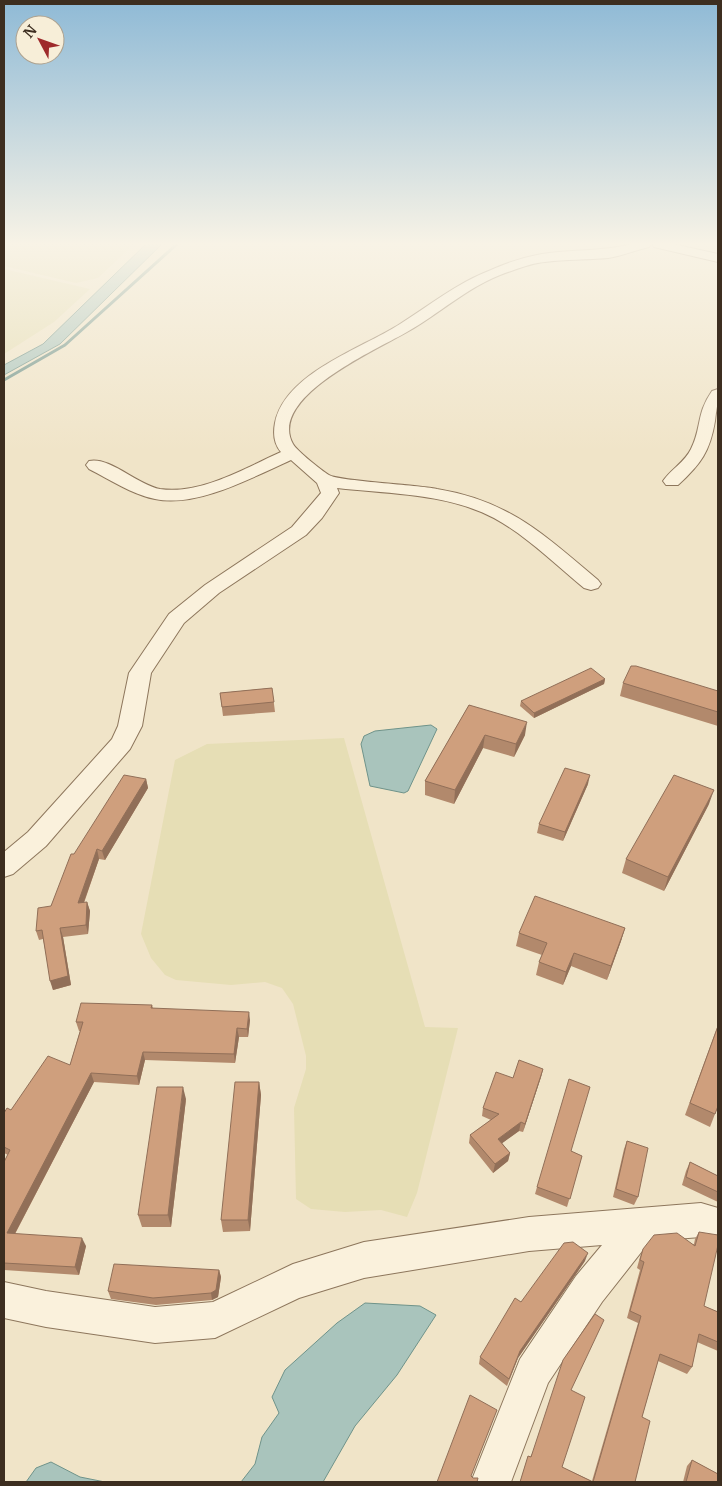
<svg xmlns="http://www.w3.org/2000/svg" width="722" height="1486" font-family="Merriweather,serif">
<rect width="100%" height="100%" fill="#f0e4c8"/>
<!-- farmland -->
<path fill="#e6deb5" d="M4 244H134L98 278 76 283 4 266Z
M4 269 90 289 54 322 4 354Z
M344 738 425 1027 458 1028 417 1193 407 1217 381 1210 345 1212 311 1209 296 1199 294 1108 306 1069V1056L293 1004 282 988 265 982 231 985 176 980 165 975 151 958 141 934 175 760 207 744Z"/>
<!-- water -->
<path fill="#a9c4bc" stroke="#6f938a" d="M146 244H162L60 344 4 375V365L43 344Z
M431 725 437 729 408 791 404 793 370 786 361 744 364 736 375 731Z
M365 1303 420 1306 436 1315 397 1375 355 1426 323 1482H241L255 1464 262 1437 279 1413 272 1397 285 1370 337 1323Z
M51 1462 80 1477 105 1482H26L36 1468Z"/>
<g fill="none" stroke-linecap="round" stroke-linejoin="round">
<!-- stream -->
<path stroke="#6f938a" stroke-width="3" d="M4 380 65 345 177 244"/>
<!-- minor casing -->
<g stroke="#8d765c" stroke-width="2">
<path id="minor" d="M632 244H651L649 247C636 250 622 256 608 258 587 260 566 259 545 262 531 263 514 270 500 275 465 289 439 314 407 332 378 349 267 397 293 444 297 451 321 470 329 475 338 481 419 485 437 489 510 501 544 535 598 580L601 584 598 588 591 590 584 588C555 564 527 536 494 518 446 493 389 494 337 488L339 493 322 518 306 535 219 593 184 623 151 673 142 726 130 749 46 846 13 874 4 877V852L28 832 112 739 118 726 129 673 169 614 205 585 292 527 321 493 317 483 291 460C253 477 197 508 155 499 131 494 111 480 89 469L86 465 89 461C109 456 138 485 160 489 201 495 245 468 281 452 274 444 273 433 275 423 285 373 361 349 400 324 430 305 457 283 491 270 506 263 525 257 542 254 573 249 601 252 632 244Z
M652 244H673L718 254V262L654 247Z
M718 389C719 400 716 410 715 421 710 451 701 464 678 485H666L663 481C671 469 685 462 691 449 702 427 696 414 712 391Z
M701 1203 718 1208V1242L701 1237 650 1241 602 1302 548 1383 511 1482H471L520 1359 576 1276 602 1245 529 1251 364 1278 299 1298 215 1338 155 1343 46 1327 4 1318V1282L46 1291 155 1307 213 1302 293 1264 364 1242 529 1217Z"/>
</g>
<!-- minor -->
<use href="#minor" fill="#faf1dc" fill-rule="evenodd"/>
</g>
<!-- wall -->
<path fill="#b2896c" d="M605 679 604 684 534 718 520 706 521 701Z
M623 683 718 691V726L620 696Z
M272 688 275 712 223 716 220 693Z
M469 705 525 735 514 757 483 748 454 804 425 795V781Z
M146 779 148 788 105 860 99 859 84 903 87 902 90 911 88 934 63 937 71 985 53 990 43 939 39 940 36 931 51 906 74 854Z
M588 784 563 841 537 833 539 824Z
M709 804 664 891 622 873 626 859Z
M625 928 621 941 607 980 571 966 563 985 536 975 539 962 542 955 516 946 519 933Z
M152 1005 153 1008 250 1020 248 1037H239L235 1063 145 1060 139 1085 94 1082 15 1234 86 1246 79 1275 4 1270V1162L8 1155 4 1153V1113L11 1110 70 1065 80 1031H79L76 1022Z
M718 1025V1106L710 1127 685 1115Z
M543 1069 541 1077 523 1132 519 1131 502 1143 510 1153 508 1161 493 1173 469 1143 470 1135 491 1120 482 1116 483 1108 513 1078Z
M259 1082 261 1095 250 1231 223 1232 221 1220Z
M186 1099 171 1227H142L138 1215Z
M627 1141 638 1197 634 1205 613 1197 624 1149Z
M571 1151 582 1156 567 1207 535 1194 537 1187Z
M690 1162 718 1176V1202L682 1185 686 1171Z
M699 1232 704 1306 718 1312V1351L697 1342 692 1367 687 1374 658 1361 642 1417 635 1482H520L528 1456 530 1457 571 1390 562 1467 592 1481 638 1323 627 1318 640 1270 637 1268 640 1257 643 1249 694 1244 695 1239Z
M585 1261 518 1358 507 1386 479 1364 480 1357 521 1302Z
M219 1270 221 1277 218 1297 212 1300 156 1305 111 1299 108 1291Z
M692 1460 718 1474V1472V1482H683L687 1466Z"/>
<!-- shaded-wall -->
<path fill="#916f58" d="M605 679 604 684 534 718V713Z
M527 722 525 735 514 757 516 744Z
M485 735 483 748 454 804 455 790Z
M590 775 588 784 563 841 565 832Z
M146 779 148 788 105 860 102 851Z
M714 790 709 804 664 891 668 877Z
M97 849 99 859 80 913 78 903Z
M87 902 90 911 88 934 86 925Z
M60 928 63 937 71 985 53 990 50 981Z
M625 928 621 941 607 980 611 966Z
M574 953 571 966 563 985 566 972Z
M249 1012 250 1020 248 1037 247 1029Z
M237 1028 239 1037 235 1063 234 1054Z
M143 1052 145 1060 139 1085 137 1076Z
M543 1069 541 1077 523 1132 525 1124Z
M91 1073 94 1082 11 1241 7 1233Z
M259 1082 261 1095 250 1231 248 1220Z
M183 1087 186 1099 171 1227 168 1215Z
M521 1122 519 1131 497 1147 498 1139Z
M510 1153 508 1161 493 1173 495 1164Z
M82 1238 86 1246 79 1275 75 1267Z
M588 1253 585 1261 518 1358 507 1386 520 1351Z
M219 1270 221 1277 218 1297 212 1300 211 1293Z"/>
<!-- building -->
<path fill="#cf9f7d" stroke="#916f58" d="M631 666H636L718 691V712L623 683Z
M591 668 605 679 534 713 521 701Z
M272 688 274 702 222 707 220 693Z
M469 705 527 722 516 744 485 735 455 790 425 781Z
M565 768 590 775 565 832 539 824Z
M124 775 146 779 102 851 97 849 78 903 87 902 86 925 60 928 68 976 50 981 42 930 36 931 38 908 51 906 71 854H74Z
M674 775 714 790 668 877 626 859Z
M535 896 625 928 611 966 574 953 566 972 539 962 547 943 519 933Z
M81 1003 152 1005 151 1008 249 1012 247 1029 237 1028 234 1054 143 1052 137 1076 91 1073 7 1233 82 1238 75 1267 4 1263V1162L10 1150 4 1147V1113L7 1108 11 1110 48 1056 70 1065 83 1022H76Z
M718 1026V1106L715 1114 690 1103Z
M519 1060 543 1069 525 1124 521 1122 498 1139 510 1153 495 1164 470 1135 499 1114 483 1108 496 1072 513 1078Z
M569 1079 590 1087 571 1151 582 1156 570 1199 537 1187Z
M235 1082H259L248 1220H221Z
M157 1087H183L168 1215H138Z
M627 1141 648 1148 638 1197 616 1189Z
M690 1162 718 1176V1192L686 1177Z
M699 1232 718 1235V1245L704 1306 718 1312V1342L699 1334 692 1367 660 1354 642 1417 650 1421 635 1482H520L528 1456 531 1457 563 1360 595 1314 604 1320 571 1390 585 1397 562 1467 593 1482 641 1316 630 1311 644 1262 640 1260 643 1249 654 1235 677 1233 695 1246Z
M573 1242 588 1253 520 1351 509 1379 480 1357 515 1298 521 1302 564 1243Z
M114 1264 219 1270 216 1290 211 1293 153 1298 108 1291Z
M470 1395 497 1410 471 1476 473 1478H478L477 1482H437Z
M692 1460 718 1474V1482H686Z"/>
<!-- sky -->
<linearGradient id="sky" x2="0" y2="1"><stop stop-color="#8fbad6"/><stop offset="0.54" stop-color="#f8f3e6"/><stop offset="1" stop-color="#f8f3e6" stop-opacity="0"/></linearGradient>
<rect width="722" height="452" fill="url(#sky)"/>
<!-- border -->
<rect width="722" height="1486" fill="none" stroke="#3d2e20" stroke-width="10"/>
<!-- north arrow -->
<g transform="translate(40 40) rotate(311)"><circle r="24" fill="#f7eed8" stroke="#ada18e"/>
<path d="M0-4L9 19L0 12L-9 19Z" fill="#9e2a2b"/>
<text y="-8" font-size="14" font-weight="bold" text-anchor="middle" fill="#3d2e20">N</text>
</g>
</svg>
